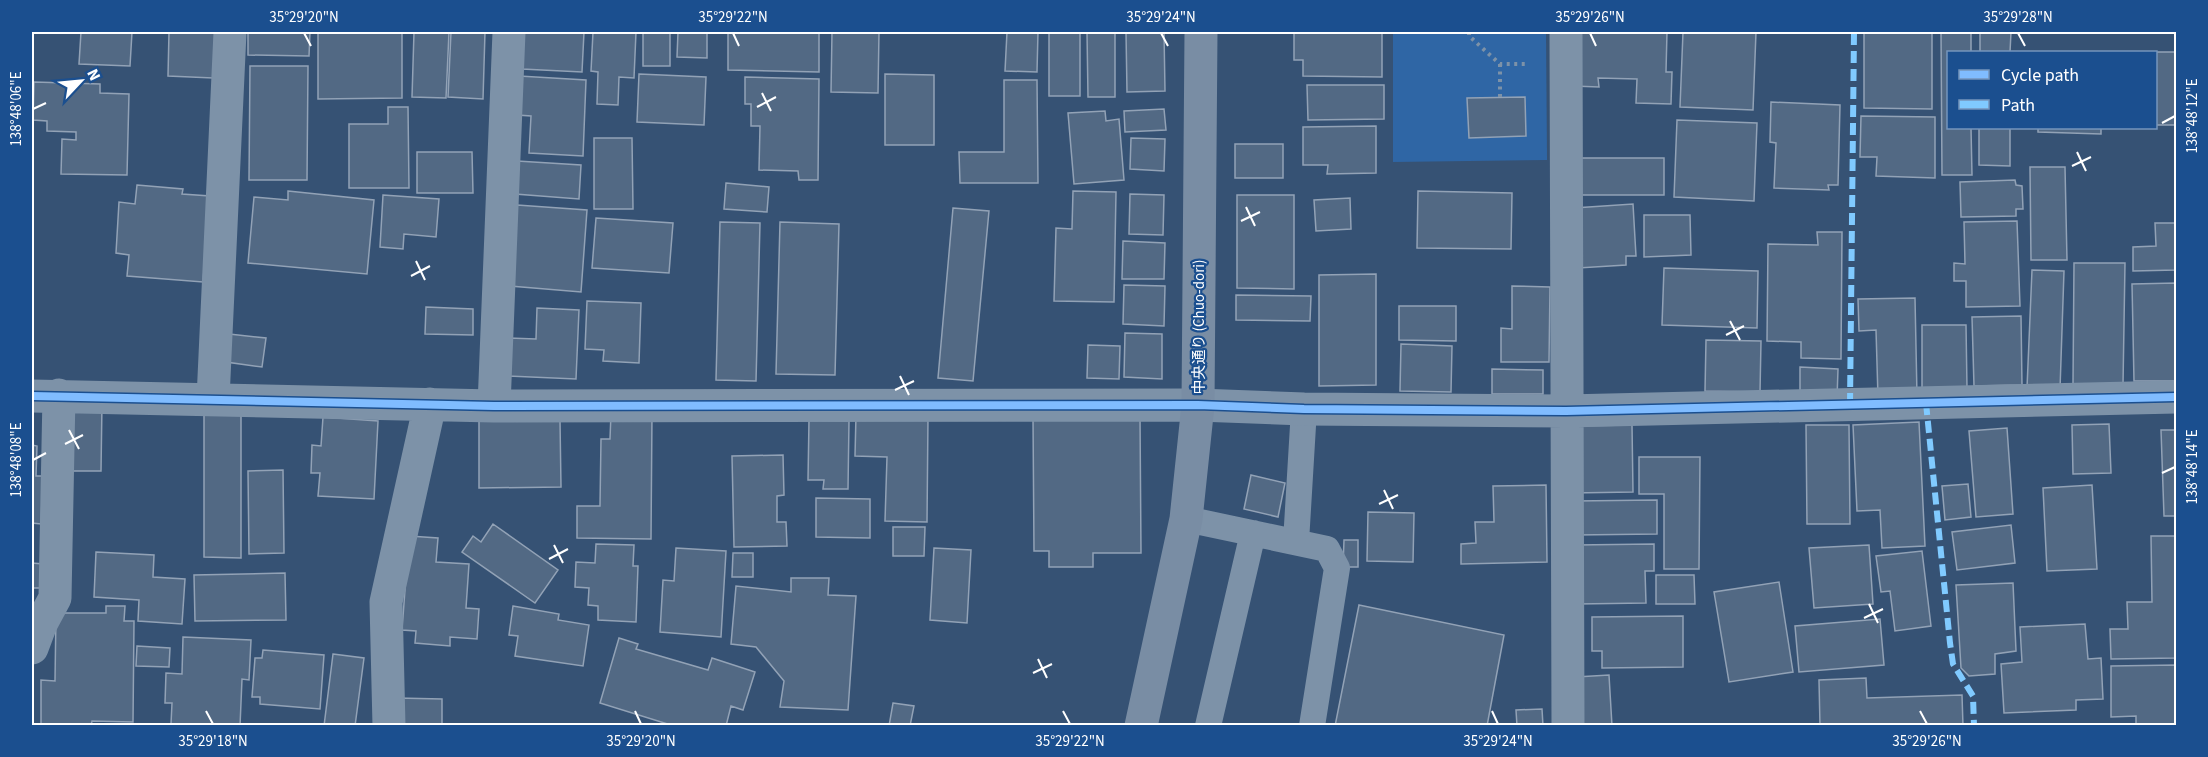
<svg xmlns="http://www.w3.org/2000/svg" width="2208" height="757" font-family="'Source Sans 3','Noto Sans JP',sans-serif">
<rect width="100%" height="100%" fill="#365274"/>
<!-- green -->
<path fill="#2f66a5" d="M1393 32H1546L1547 160 1393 162Z"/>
<!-- building -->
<path fill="#526984" stroke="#92a2b6" stroke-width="1.5" d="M81 32H132L130 66 79 64Z
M169 32H215L213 78 168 76Z
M248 32H310L309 56 248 55Z
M318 32H402V98L318 99Z
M414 32H449L446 98 412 97Z
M451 32H485L483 99 448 97Z
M523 32H584L582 72 522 69Z
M593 32H636L634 78 619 77 618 105 597 104 598 72 591 71Z
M643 32H670V66H643Z
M678 32H707V58L677 57Z
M728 32H819V72L728 70Z
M832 32H879L878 93 831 92Z
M1007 32H1038L1037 72 1005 71Z
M1049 32H1080V96H1049Z
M1087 32H1115V97H1088Z
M1126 32H1164L1165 91 1127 92Z
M1294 32H1382V77L1303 76V60H1294Z
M1574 32H1667L1666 72H1672L1671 104 1636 103 1637 79 1598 78 1599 87 1573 86Z
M1683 32H1756L1753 110 1680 107Z
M1864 32H1932V109L1864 108Z
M1941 32H1971V52H1948V128H1971L1972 175H1942Z
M1980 32H2011L2010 52H1980Z
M2153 52H2176V125H2156V52Z
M250 66H308L307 180H249Z
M639 74 706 77 704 125 637 122Z
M885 74 934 75V145H885Z
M519 76 586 80 583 156 529 153 531 116 517 115Z
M745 77 819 79 818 180H799L798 171 759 170 760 126H751V104H745Z
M1004 80H1037L1038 183H960L959 152H1004Z
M34 82 100 84V93L129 94 127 175 61 174 62 139 76 140V132L47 131V121L33 120Z
M1307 85H1384V119L1308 120Z
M1525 97 1526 136 1469 138 1467 98Z
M1771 102 1840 105 1838 185H1828L1829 190 1774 188 1776 143 1770 142Z
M388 107H408L409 188H349V124H388Z
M1164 109 1166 130 1125 132 1124 111Z
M1105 111 1106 121 1119 119 1124 180 1074 184 1068 113Z
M1861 116 1935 117V178L1876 176 1877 157H1860Z
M1677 120 1757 123 1754 201 1674 197Z
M1376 126V173L1327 174 1328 165H1303V127Z
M1979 128H2010V166L1979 165Z
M2038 128H2101V134L2038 132Z
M594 138H632L633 209H594Z
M1131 138 1165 139 1164 171 1130 169Z
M1235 144H1283V178H1235Z
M417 152H472L473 193H417Z
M1575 158H1664V195H1575Z
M517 161 581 165 579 199 515 194Z
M2030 167H2065L2067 260H2031Z
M2015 180 2016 185 2022 186 2023 209H2016V216L1961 217 1960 182Z
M726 183 769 187 767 212 724 209Z
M137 185 183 189 182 194 210 196 203 282 127 276 129 255 116 253 119 202 135 204Z
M288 191 374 200 367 274 248 263 254 197 288 200Z
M1073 191 1116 192 1114 302 1054 301 1056 228 1072 229Z
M1418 191 1512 193 1511 249 1417 248Z
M1130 194 1164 195 1163 235 1129 234Z
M383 195 439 199 436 237 404 234 403 249 380 247Z
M1237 195H1294V289L1237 288Z
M1350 198 1351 229 1316 231 1314 200Z
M1633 204 1636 256H1626V265L1578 268 1574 208Z
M517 205 587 210 581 292 510 286Z
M953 208 989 211 973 381 938 378Z
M1644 215H1690L1691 255 1644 257Z
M596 218 673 223 669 273 592 268Z
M2017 221 2020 306 1966 307V281H1954V263L1965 264 1964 222Z
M720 222 760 223 756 381 716 380Z
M780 222 839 224 835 375 776 374Z
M2155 223H2176V270L2133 271V247L2156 246Z
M1817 232H1842L1841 359 1801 358V342L1767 341 1768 244 1818 245Z
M1123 241 1165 243 1164 279H1122Z
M2074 263H2125L2123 385 2073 384Z
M1664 268 1758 271 1757 328 1662 325Z
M2032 270 2064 271 2060 389 2027 388Z
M1376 274V385L1319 386V275Z
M2176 283V381H2134L2132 284Z
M1124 285 1165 286 1164 326 1123 324Z
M1512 286 1550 287 1549 362H1501V328L1512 329Z
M1236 295 1311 296 1310 321 1236 320Z
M1915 298 1917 396 1878 397 1876 330 1859 331 1858 299Z
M587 301 641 303 639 363 603 361 604 350 585 349Z
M1399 306H1456V341L1399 340Z
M426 307 473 309V335L425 334Z
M537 308 579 310 576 379 508 376 509 338 536 339Z
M2021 316 2022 385 1974 386 1972 317Z
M1922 325H1966L1967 388H1922Z
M1125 333 1162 334V379L1124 377Z
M229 334 266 338 262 367 226 362Z
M1706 340 1761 341 1760 392 1705 391Z
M1401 344 1452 346 1451 392 1400 391Z
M1088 345 1120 346 1119 379 1087 378Z
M1800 367 1838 369 1837 399 1800 398Z
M1492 369 1543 370V394H1492Z
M70 403H102L101 471H70Z
M204 409H241V558L204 557Z
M611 413 652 414 651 539 577 538V506H600L601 439H610Z
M856 415 928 417 927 522 885 521 887 457 855 456Z
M323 417 378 421 374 499 318 496 320 473H311L312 445 321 446Z
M1033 417H1140L1141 553H1093V567H1049V551H1034Z
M809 420 849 421 848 489H823L824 480H808Z
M479 421H560L561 487 479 488Z
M1919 422 1925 546 1882 548 1880 510 1857 511 1853 425Z
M2109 424 2111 473 2073 474 2072 425Z
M1632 425 1633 492 1572 493 1571 426Z
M1806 425H1849L1850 524H1807Z
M2007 428 2013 514 1976 517 1969 431Z
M2161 430H2176V516H2164Z
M32 445 37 446 36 476H43L41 524 32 523Z
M783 455 784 495 777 496V522H786L787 546 734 547 732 456Z
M1639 457H1700L1699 569H1664V494H1639Z
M283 470 284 553 249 554 248 471Z
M1251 475 1285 483 1278 517 1244 509Z
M1968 484 1971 517 1945 520 1942 486Z
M1546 485 1547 562 1461 564V544L1476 543 1475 522H1494L1493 486Z
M2092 485 2097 569 2047 571 2043 488Z
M816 498 870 499V538L816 537Z
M1657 500V534L1575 535V501Z
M1368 512 1414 513 1413 562 1367 561Z
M493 524 558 570 535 603 462 552 473 536 481 542Z
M2011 525 2015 563 1957 570 1952 532Z
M893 527H925L924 556H893Z
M409 536 438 538 436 562 469 564 466 608 479 609 477 639 450 637V646L415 643 416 631 402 630Z
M2151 536H2176V658L2111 659 2110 629H2128L2127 602H2152Z
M1344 540H1358V567H1343Z
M596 544 634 545 633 566H638L636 622 598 620V606L588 605 589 588 575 587 576 562 595 563Z
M1654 544V571H1645L1646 603 1577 604 1576 545Z
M1869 545 1873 604 1814 608 1809 548Z
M676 548 726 551 721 637 660 632 663 580 674 581Z
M934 548 971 550 967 623 930 620Z
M1922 551 1931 626 1895 631 1890 591 1881 592 1876 556Z
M96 552 154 555 153 577 185 579 182 624 138 621 139 600 94 597Z
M733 553H753V577H732Z
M32 563 43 564 42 588H32Z
M285 573 286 620 195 621 194 575Z
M1656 575H1694L1695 604H1656Z
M791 578H829L828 595 856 596 848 710 780 707 784 681 756 647 731 644 736 586 791 592Z
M1779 582 1793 672 1729 682 1714 592Z
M2013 583 2016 651 1995 654V674L1969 676 1961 668 1956 585Z
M1359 605 1504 635 1487 726H1335Z
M106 606H125L124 621H134L133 722 92 721 91 726H41V680L55 681 56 613H106Z
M513 606 559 614 558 620 589 625 583 666 515 656 518 636 509 635Z
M1683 616V667L1602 668V651H1592V617Z
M1880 619 1884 665 1799 672 1795 626Z
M2085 624 2088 659 2101 658 2103 699 2076 700V710L2004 713 2001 664 2022 662 2020 627Z
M183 637 251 640 249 680 242 679 240 726 171 724 172 703H165L166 673 182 674Z
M619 638 638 644 636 649 708 670 712 658 755 672 743 710 731 706 726 726H674L600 703Z
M137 646 170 648 169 667 136 666Z
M263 650 324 655 320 709 260 704V697H252L255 658H262Z
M333 654 364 658 355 726H324Z
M2176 665V726H2136V716L2111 717V666Z
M1609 675 1612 726H1579L1576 677Z
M1866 678 1867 698 1962 695 1963 726H1820L1819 680Z
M397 698 442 699V726H397Z
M893 703 914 706 910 726H889Z
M1542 709 1543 726H1517L1516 710Z"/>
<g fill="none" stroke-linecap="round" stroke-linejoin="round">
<!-- path -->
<path stroke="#7d92a8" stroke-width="4" stroke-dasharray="3 4.5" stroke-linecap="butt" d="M1469 32V36L1500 64H1528
M1500 64V97"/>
<!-- lane -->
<path stroke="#7d92a8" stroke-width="26" d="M1186 519 1327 549 1337 568 1312 726
M1296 542 1304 409
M1208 726 1253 533"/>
<!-- street -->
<path stroke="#7d92a8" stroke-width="33" d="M1566 32 1568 726
M32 396 494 406 1198 405 1304 409 1566 411 2176 397
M213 399 230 32
M494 406 509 32
M32 648 41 624 55 598 59 395
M389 726 386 602 430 404"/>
<!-- secondary -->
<path stroke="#798da4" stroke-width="33" d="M1141 726 1186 519 1198 405 1201 32"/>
<!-- quiet -->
<path stroke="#80caff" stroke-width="6" stroke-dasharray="12 6" stroke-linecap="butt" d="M1926 403 1950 643 1953 664 1973 696 1974 726
M1850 405 1854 32"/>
<!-- cycleway casing -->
<g stroke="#1b4f8f" stroke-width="11">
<path id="cycleway" d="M32 396 494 406 1198 405 1304 409 1566 411 2176 397"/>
</g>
<!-- cycleway -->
<use href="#cycleway" stroke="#80bcff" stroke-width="8"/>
</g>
<!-- ticks -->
<path fill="none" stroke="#fff" stroke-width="2" d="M304 33 311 46M733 33 739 46M1161 33 1168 46M1590 33 1596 46M2018 33 2025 46M762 93 771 111M757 107 776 97M33 109 46 103M2162 123 2175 116M2077 152 2086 171M2072 166 2091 157M1246 207 1255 226M1241 221 1260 212M416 261 425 280M411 276 430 266M1730 321 1740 340M1726 335 1744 326M900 376 909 395M895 390 914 381M69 430 79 449M65 444 83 435M33 460 46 453M2162 473 2175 467M1384 490 1393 509M1379 504 1398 495M554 545 563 563M549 559 568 549M1869 604 1878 623M1864 618 1883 609M1038 659 1047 678M1033 673 1052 664M206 711 213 724M635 711 641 724M1063 711 1070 724M1492 711 1498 724M1920 711 1927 724"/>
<g text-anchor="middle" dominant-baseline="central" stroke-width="4.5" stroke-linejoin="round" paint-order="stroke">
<!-- street labels -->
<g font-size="15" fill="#fff" stroke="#1b4f8f">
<text transform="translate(1199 327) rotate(-90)">中央通り (Chuo-dori)</text>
</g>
</g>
<!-- border -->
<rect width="2208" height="757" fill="none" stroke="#1b4f8f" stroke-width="66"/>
<!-- legend -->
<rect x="1947" y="51" width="210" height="78" fill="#1b4f8f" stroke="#7695bc" stroke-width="1.5"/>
<rect x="1959" y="70" width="30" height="9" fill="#80bcff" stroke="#7695bc" stroke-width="1.5"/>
<text x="2001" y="81" font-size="18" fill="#ffffff">Cycle path</text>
<rect x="1959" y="100" width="30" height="9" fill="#80caff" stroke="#7695bc" stroke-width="1.5"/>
<text x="2001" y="111" font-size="18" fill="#ffffff">Path</text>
<!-- north arrow -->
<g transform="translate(81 81) rotate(64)" stroke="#1b4f8f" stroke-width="4.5" paint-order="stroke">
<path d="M0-4.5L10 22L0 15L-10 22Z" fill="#ffffff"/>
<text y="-9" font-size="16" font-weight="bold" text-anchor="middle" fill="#ffffff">N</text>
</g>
<rect x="33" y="33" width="2142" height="691" fill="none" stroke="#fff" stroke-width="2"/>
<g font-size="15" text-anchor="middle" fill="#fff">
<text x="304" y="22">35°29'20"N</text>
<text x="733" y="22">35°29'22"N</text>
<text x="1161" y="22">35°29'24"N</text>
<text x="1590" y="22">35°29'26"N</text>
<text x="2018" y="22">35°29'28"N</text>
<text transform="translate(16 109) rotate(-90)" y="5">138°48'06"E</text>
<text transform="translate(2192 116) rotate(-90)" y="5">138°48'12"E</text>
<text transform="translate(16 460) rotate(-90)" y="5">138°48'08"E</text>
<text transform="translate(2192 467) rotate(-90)" y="5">138°48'14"E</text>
<text x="213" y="746">35°29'18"N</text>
<text x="641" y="746">35°29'20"N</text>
<text x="1070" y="746">35°29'22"N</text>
<text x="1498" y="746">35°29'24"N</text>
<text x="1927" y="746">35°29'26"N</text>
</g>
</svg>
